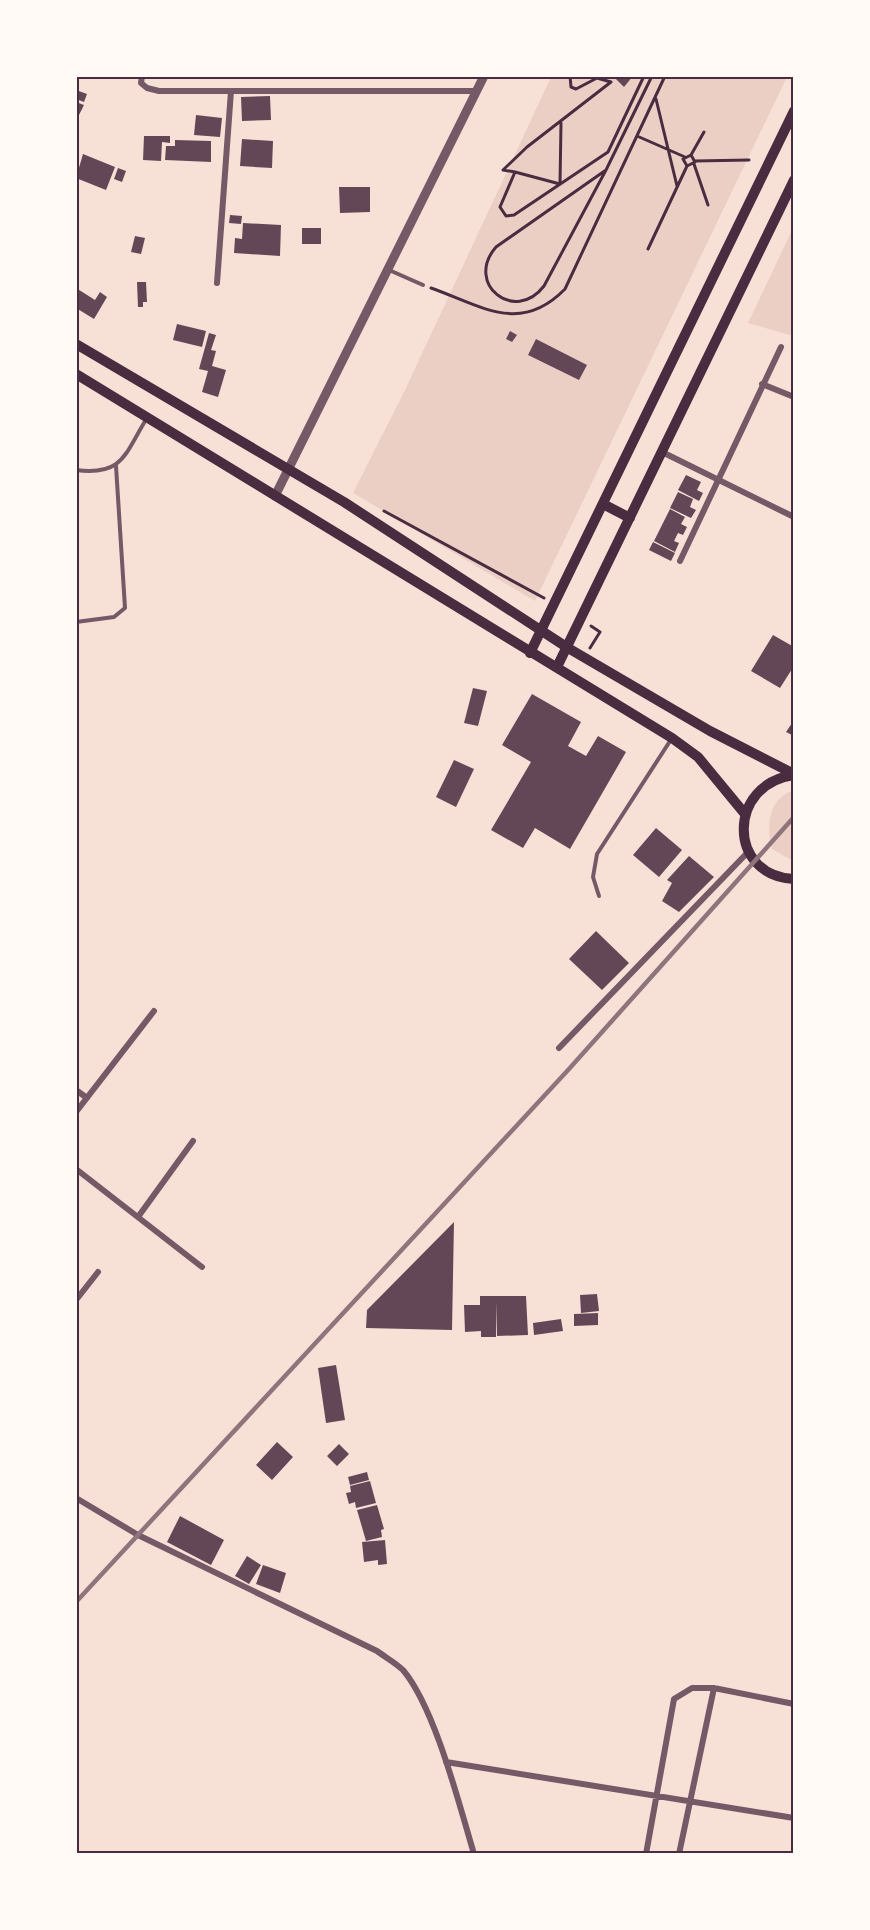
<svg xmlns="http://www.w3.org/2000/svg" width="870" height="1930" font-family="'DM Sans',sans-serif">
<rect width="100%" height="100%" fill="#f7e1d7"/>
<!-- green -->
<path fill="#ebcfc5" d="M551 77H787L535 601 353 493 405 390Z
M793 228V336L748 323Z
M793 791H794L793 861 772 849C766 828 768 798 793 791Z"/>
<!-- building -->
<path fill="#644757" d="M613 76H633L624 87Z
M76 90 87 94 84 102 76 99Z
M270 96 271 120 242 121 241 97Z
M76 102 84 105 79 115 76 114Z
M196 115 222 118 220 137 194 135Z
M144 136H170V143L162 142 161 161 143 160Z
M242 139 273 141 272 168 240 166Z
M175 140 211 141V162L165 160 166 146H175Z
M83 154 115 167 106 190 76 178Z
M118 168 126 171 122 182 114 179Z
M339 187H370V212L340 213Z
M230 215 242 216 241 224 229 223Z
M243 223 281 225 280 256 234 253 235 238 242 239Z
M302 228H321V244H302Z
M135 236 145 238 141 254 131 252Z
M137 282H146L147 302H143V307H138Z
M76 288 95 300 100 292 107 297 94 319 76 308Z
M177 324 206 331 202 347 173 340Z
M510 331 517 335 512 342 506 339Z
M209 333 216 335 211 350 216 351 212 366 226 370 218 397 202 392 208 371 199 369Z
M536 339 587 365 579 380 528 355Z
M686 475 701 482 697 490 703 493 699 501 678 490Z
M678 492 693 499 690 507 696 510 691 518 670 508Z
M670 509 685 517 681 524 687 527 683 535 678 533 674 541 679 543 675 552 654 541Z
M653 542 675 553 671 561 649 550Z
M773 635 794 647V666L780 688 751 671Z
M473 688 487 691 478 726 464 723Z
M532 694 581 722 568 746 586 756 598 736 626 752 570 849 535 828 523 848 491 830 531 762 502 745Z
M794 720V736L786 732Z
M454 760 474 769 456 807 436 797Z
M656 828 682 850 659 877 633 855Z
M689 856 714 877 679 912 662 901 672 883 667 880Z
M596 931 629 963 602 990 569 959Z
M454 1222 452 1330 366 1328 367 1310Z
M597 1294 599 1311 581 1313 580 1295Z
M480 1296H526L528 1335 497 1336 496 1302V1337H481V1331L465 1332 464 1305H480Z
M598 1313V1325L574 1326V1314Z
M561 1319 563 1331 534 1335 533 1323Z
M336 1365 345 1420 326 1423 318 1368Z
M277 1442 293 1457 272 1480 256 1465Z
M339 1444 349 1454 337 1466 327 1456Z
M367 1472 369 1480 350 1485 348 1477Z
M370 1481 376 1503 356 1508 355 1502 349 1504 346 1493 351 1492 350 1486Z
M377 1505 384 1529 381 1530 382 1537 366 1541 357 1510Z
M180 1516 224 1540 211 1565 167 1542Z
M385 1540 387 1564 378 1565V1560L364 1562 362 1542Z
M247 1556 261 1565 249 1584 235 1576Z
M263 1565 286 1573 280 1593 256 1584Z"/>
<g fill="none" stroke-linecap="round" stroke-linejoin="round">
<!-- path -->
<path stroke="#4a2c40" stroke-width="3" d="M656 99 677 186
M637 136 685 157
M691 155 704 132
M695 161 749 160
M694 164 708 205
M606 170 496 247C464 284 515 324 544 286L606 170 652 76
M515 172 503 170 527 147 611 82 597 78 576 89 571 87 570 76
M560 184 515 172 500 207 506 216 514 215 608 152 644 76
M560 184 561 123
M648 249 687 166 695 162 691 155 683 159 687 166
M431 288C482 306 520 335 565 289L665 76
M384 511 544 598
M590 648 600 632 591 626"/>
<!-- service -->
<path stroke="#755966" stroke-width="4" d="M389 270 423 285
M76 470C124 476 125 453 147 418
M76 622 114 617 125 608 116 466
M599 896 593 877 597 854 672 738"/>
<!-- minor -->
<path stroke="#755966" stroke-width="6" d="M142 76 141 83 147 88 159 91H477
M217 283 231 91
M762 384 794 397
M662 452 794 517
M680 561 781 347
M559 1048 749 851
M76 1090 87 1098
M76 1112 154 1011
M76 1169 202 1267
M138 1217 193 1141
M76 1300 98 1272
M76 1498 138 1535 377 1651C385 1657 396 1663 403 1670 435 1708 459 1804 474 1854
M446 1762 794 1818
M646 1854 674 1699 692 1688H714L794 1704
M679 1854 714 1688"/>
<!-- tertiary -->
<path stroke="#755966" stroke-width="9" d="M275 496 484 76"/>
<!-- secondary -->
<path stroke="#4a2c40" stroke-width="10" d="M603 504 630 518
M530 653 794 111
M557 667 794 180"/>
<!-- primary -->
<path stroke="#4a2c40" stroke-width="10" d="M76 344 344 502 568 648 710 731 794 774
M76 374 672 738 698 757 745 814
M794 775C727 784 727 876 794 879"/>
<!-- rail -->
<path stroke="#8f747c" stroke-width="4.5" d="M76 1602 569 1069 794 817"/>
</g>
<!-- border -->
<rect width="870" height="1930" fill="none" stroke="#fffaf5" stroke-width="156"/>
<rect x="78" y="78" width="714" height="1774" fill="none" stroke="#4a2c40" stroke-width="2"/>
</svg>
